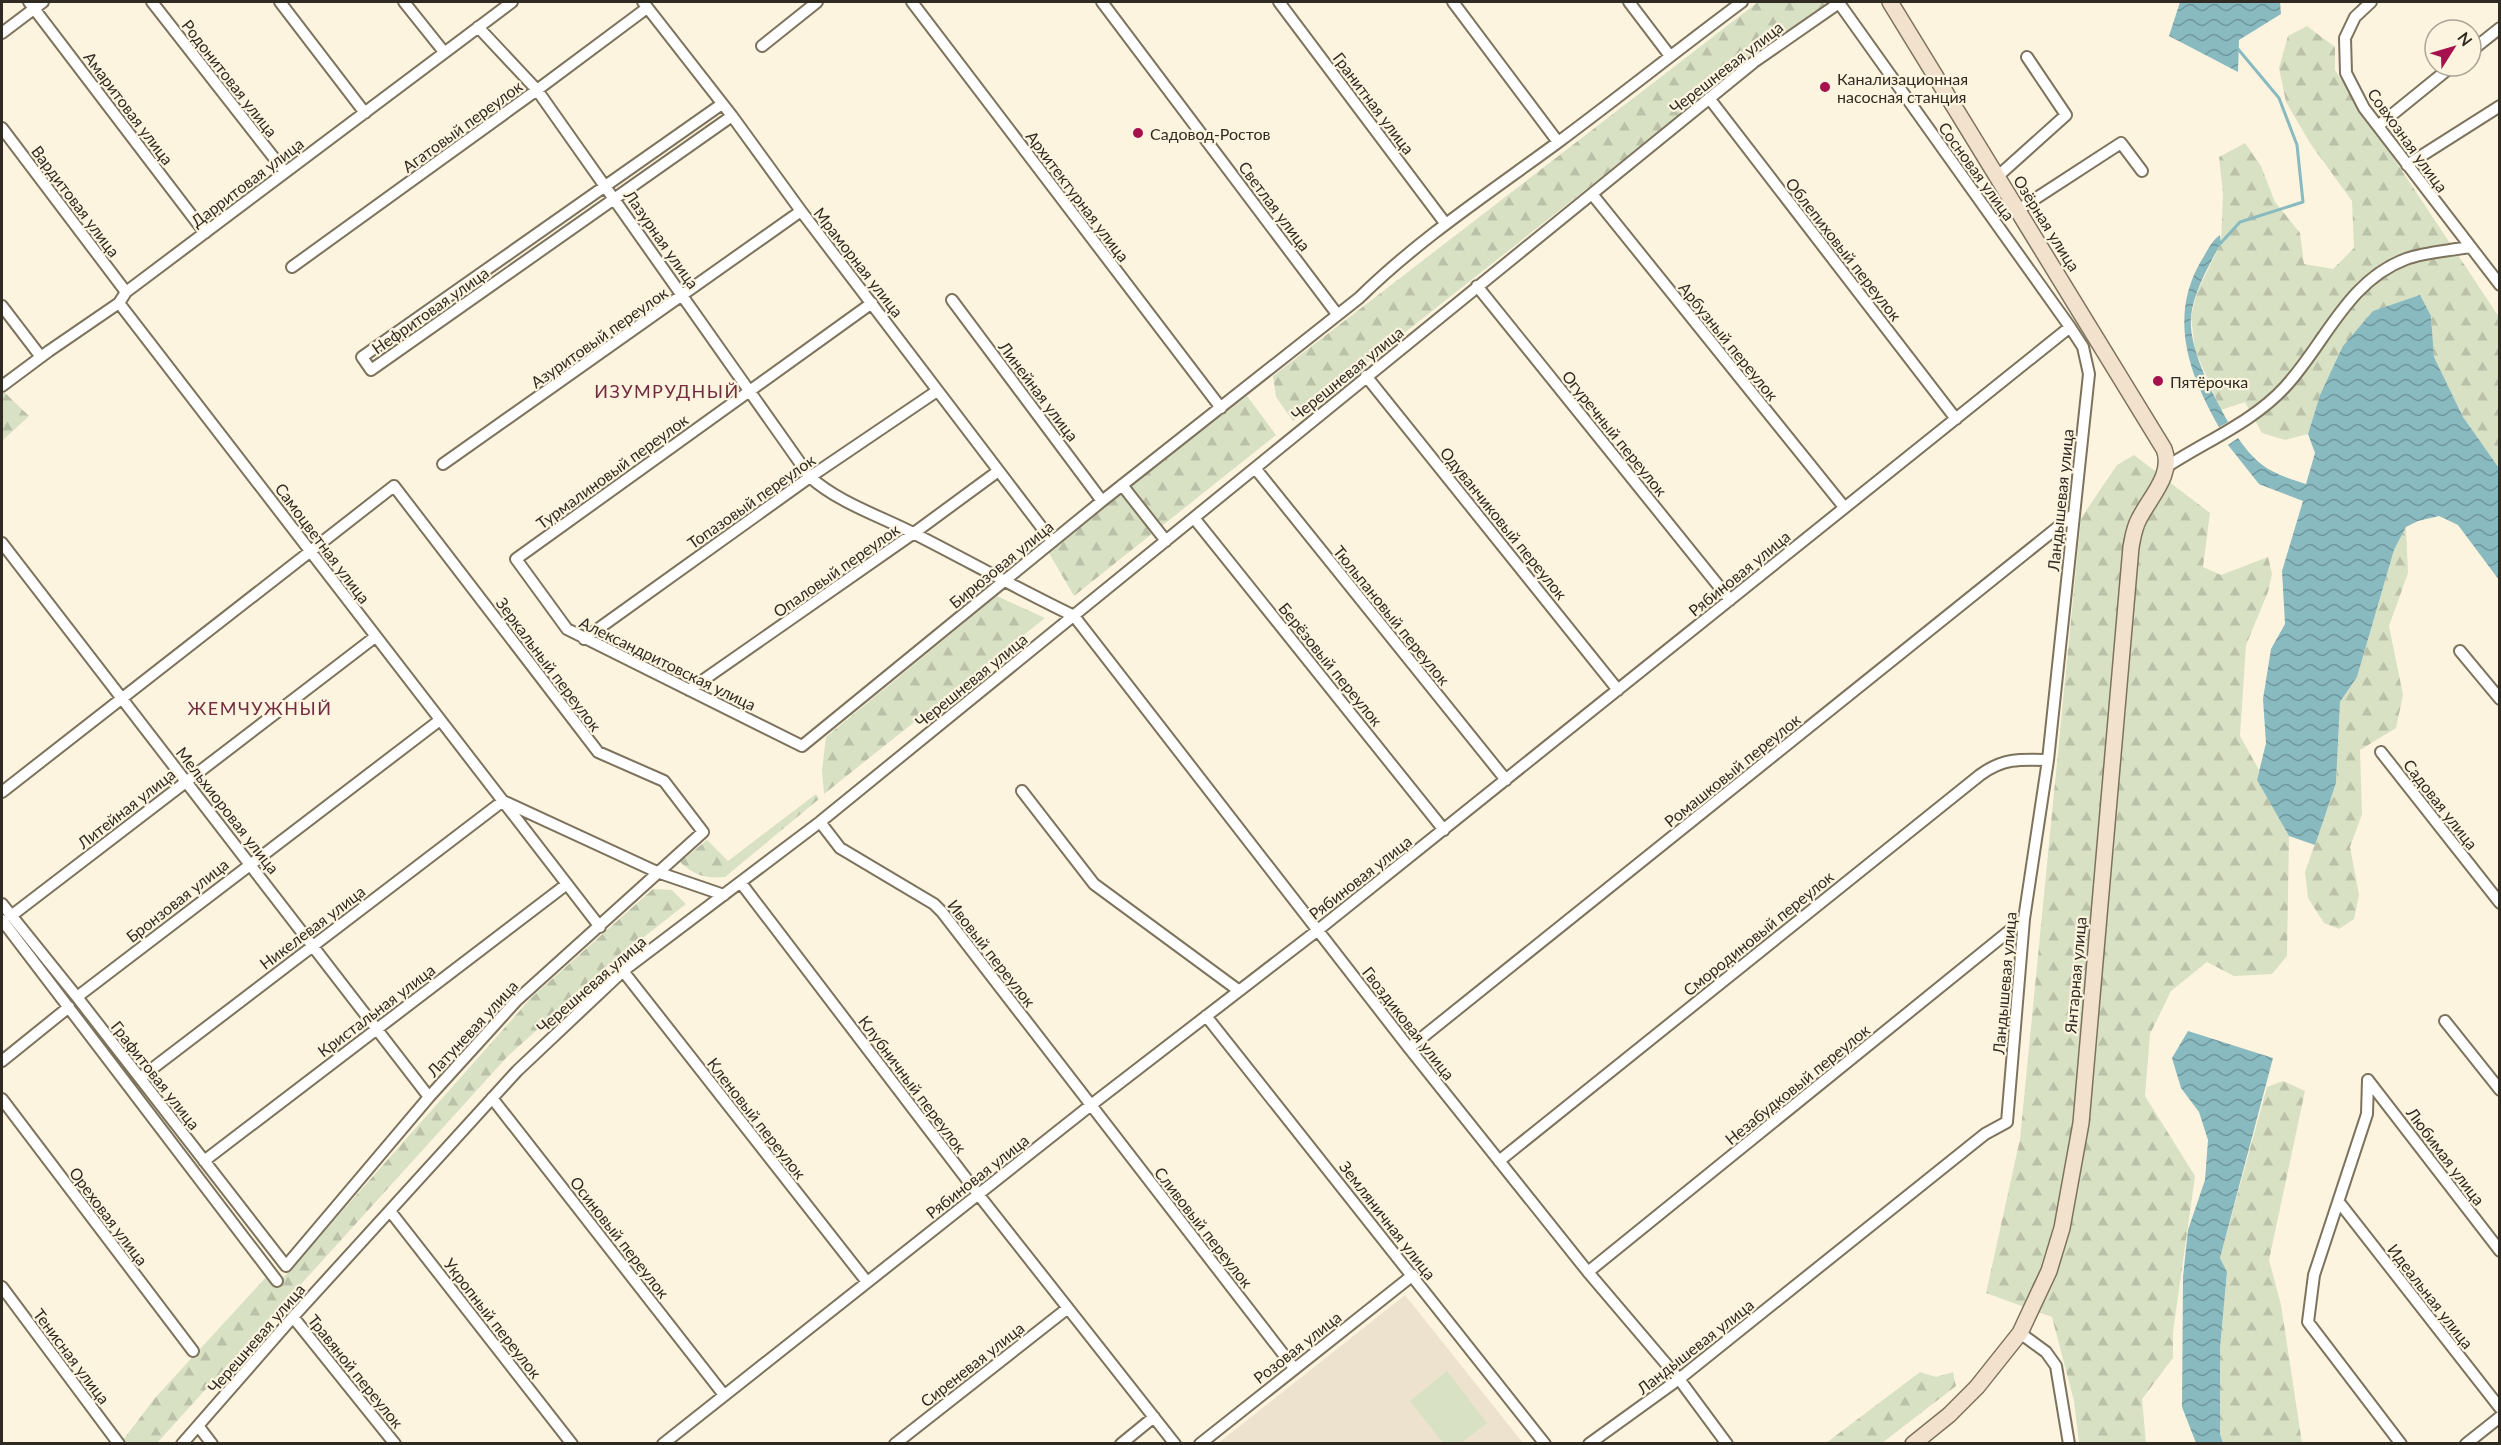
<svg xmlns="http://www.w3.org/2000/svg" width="2501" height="1445" font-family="Lato,sans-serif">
<defs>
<pattern id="forest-firs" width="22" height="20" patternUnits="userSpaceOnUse" patternTransform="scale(1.5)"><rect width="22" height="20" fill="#d8e1c4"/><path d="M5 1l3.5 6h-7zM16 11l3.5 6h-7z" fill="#bac1a8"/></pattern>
<pattern id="water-waves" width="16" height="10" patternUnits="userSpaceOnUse" patternTransform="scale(1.5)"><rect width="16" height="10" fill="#89bac0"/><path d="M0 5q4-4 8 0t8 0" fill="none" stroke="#70979c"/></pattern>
</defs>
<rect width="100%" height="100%" fill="#fdf4e0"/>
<!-- education -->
<path fill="#ede2ce" d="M1405 1295 1523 1443 1217 1444Z"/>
<!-- forest -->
<path fill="url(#forest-firs)" d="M1758 2H1820L1826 4 1785 32 1293 421 1276 397 1273 376Z
M2307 26 2335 47V70L2499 317V468L2463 417 2434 357 2431 316 2320 395 2308 434 2285 440 2262 433 2245 402 2221 410 2195 350 2191 317 2197 292 2221 243 2223 193 2219 157 2245 143 2261 166 2275 202 2300 233 2304 264 2333 269 2354 248 2352 201 2310 143 2286 102 2279 68 2288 36Z
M2 390 29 416 2 441Z
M1247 396 1276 435 1074 596 1049 553 1099 511Z
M2134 455 2210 513 2203 567 2221 575 2268 557 2272 574 2268 592 2246 645 2240 736 2259 770 2257 780 2289 836 2287 956 2272 974 2234 976 2207 962 2171 991 2150 1034 2145 1096 2195 1176 2173 1332V1358L2142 1399 2146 1443H2079L2074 1401 2052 1317 1986 1293 2020 1139 2081 518 2117 465Z
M2406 527 2408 573 2389 626 2403 695 2396 728 2360 750 2362 814 2350 847 2359 895 2354 919 2339 929 2324 923 2308 898 2305 872 2336 783 2340 702 2357 677 2394 550Z
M997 596 1045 618 824 794 822 770 826 737Z
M816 794 819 799 725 877C705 879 694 875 680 862L707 840 728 861Z
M653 889 672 890 686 904 616 959 507 1057 157 1443 120 1444 155 1398 268 1275 282 1279 531 998Z
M2283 1081 2305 1091 2269 1260 2281 1305 2302 1443H2223L2220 1434V1348L2227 1272 2220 1258 2267 1087Z
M1920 1372 1936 1377 1953 1372 1956 1386 1882 1443H1826Z"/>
<!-- green -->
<path fill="#d8e1c4" d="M1447 1371 1487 1423 1461 1443H1443L1410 1401Z"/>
<!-- water -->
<path fill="url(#water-waves)" d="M2180 2H2280L2281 14 2239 40 2238 72 2169 36Z
M2220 235 2221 243C2209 265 2194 291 2191 316 2188 349 2213 394 2228 422L2219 427C2189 374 2168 318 2201 261 2207 252 2211 241 2220 235Z
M2420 295 2431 316 2434 357 2463 417 2499 468V580L2458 525 2439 516 2418 521 2406 527 2394 550 2357 677 2340 702 2336 783 2315 845 2289 836 2257 780 2266 743 2263 699 2271 649 2285 624 2282 571 2303 501 2259 484 2228 445 2238 438C2259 468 2272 473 2306 484L2315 453 2308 434 2320 395 2343 346 2373 311Z
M2188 1031 2273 1058 2220 1258 2227 1272 2220 1348V1434L2223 1443H2196L2182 1407 2183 1277 2188 1230 2205 1180 2208 1140 2199 1112 2181 1088 2172 1058Z"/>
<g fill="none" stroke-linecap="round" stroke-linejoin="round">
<!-- stream -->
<path stroke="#89bac0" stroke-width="3" d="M2219 245 2240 222 2303 202 2297 145 2279 98 2238 49"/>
<!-- street casing -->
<g stroke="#7d735d" stroke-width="14">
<path id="street" d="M29 2 205 233
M152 2 285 172
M280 2 365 113
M404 2 444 52
M643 2 732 116 801 211 1052 541
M912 2 1221 408
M1102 2 1337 314
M1279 2 1445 223
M1453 2 1558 142
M1629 2 1670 56
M2371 2 2355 17 2345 38 2346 73 2364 108 2500 285
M478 27 537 90 810 477C839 503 880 516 915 534 968 561 1020 590 1074 616L1409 1048 1588 1272 1679 1379 1727 1444
M2 33 43 2
M762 46 817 2
M2471 51 2500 28
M1709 98 1956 419
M722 104 362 357 371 370 732 116
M2378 126 2452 66
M2 128 126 292
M2407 165 2500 106
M1997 177 2066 115 2027 57
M1592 194 1844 507
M2018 210 2121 143 2142 171
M292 267 537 90 647 8
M1477 286 1730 600
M952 300 1102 501
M119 303 600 927
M872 303 516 559 567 629 802 746 1102 501 1359 298C1419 239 1489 193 1557 143 1619 97 1680 48 1742 2
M2 306 41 357
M1366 376 1618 690
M2 386 49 351 119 303 126 292 512 2
M443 464 801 211
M2168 466C2206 441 2253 422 2285 387 2325 344 2347 281 2406 259 2425 252 2448 251 2469 247
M1255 468 1506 780
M1122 485 1166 541
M1194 518 1444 830
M2 543 429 1097
M584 639 810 477 937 391
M2460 651 2500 699
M689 690 914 533 997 472
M2381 752 2500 903
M1022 791 1094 884 1238 990
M2 792 394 486 598 752 664 781 703 832 517 1000 429 1097 286 1266 77 997 2 904
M820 822 840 848 934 904 942 912 1294 1368
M741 883 978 1194 1175 1444
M11 916 375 637
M2 920 277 1281
M623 971 867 1282
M77 997 440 720
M1206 1016 1545 1444
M2445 1021 2500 1090
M1409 1048 2073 515
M2 1061 69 1007
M140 1078 503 801 657 872 724 895
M2368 1080 2367 1114 2314 1275 2308 1322 2401 1444
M2368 1080 2500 1251
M492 1098 724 1395
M2 1099 193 1351
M204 1161 567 884
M1499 1161 1980 775C2003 758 2020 759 2048 760
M2339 1202 2500 1408
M390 1211 572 1444
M1588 1272 2024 919
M2 1287 119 1444
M293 1317 395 1444
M2020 1333 2046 1352 2056 1366 2069 1444
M199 1427 212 1444
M182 1444 293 1317 517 1071 623 971 820 822 1754 62 1839 3 2070 327 2083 347 2089 374 2048 760 2024 919 2007 1122 1985 1134 1679 1379 1589 1444
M663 1444 1091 1105 1318 930 2070 327
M895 1444 1068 1308
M1121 1444 1154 1417
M1200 1444 1413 1275
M2466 1444 2500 1417"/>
</g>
<!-- secondary casing -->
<g stroke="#7d735d" stroke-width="18">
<path id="secondary" d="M1890 2 2164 449C2174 474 2150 497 2139 519 2134 528 2133 537 2131 547L2081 1123 2062 1228 2049 1271 2020 1333 1977 1387 1949 1415 1913 1444"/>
</g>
<!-- street -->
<use href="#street" stroke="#fff" stroke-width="10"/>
<!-- secondary -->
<use href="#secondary" stroke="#f1e1cd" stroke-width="15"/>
</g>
<!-- markers -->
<g fill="#a5104d" stroke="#fdf4e0" stroke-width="2">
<circle cx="1825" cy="87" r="6"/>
<circle cx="1138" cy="133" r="6"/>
<circle cx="2158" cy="381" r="6"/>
</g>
<g text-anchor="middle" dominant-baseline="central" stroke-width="4.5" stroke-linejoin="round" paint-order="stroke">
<!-- street labels -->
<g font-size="16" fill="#302b22" stroke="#fdf4e0">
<text transform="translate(1726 67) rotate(-38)">Черешневая улица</text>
<text transform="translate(230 78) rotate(52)">Родонитовая улица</text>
<text transform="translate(1374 103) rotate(53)">Гранитная улица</text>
<text transform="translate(129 108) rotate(53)">Амаритовая улица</text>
<text transform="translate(462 126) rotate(-36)">Агатовый переулок</text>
<text transform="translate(2408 140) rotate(54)">Совхозная улица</text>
<text transform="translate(1977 171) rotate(54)">Сосновая улица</text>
<text transform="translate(247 182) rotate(-37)">Дарритовая улица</text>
<text transform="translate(1078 196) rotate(53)">Архитектурная улица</text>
<text transform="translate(76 201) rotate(53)">Вардитовая улица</text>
<text transform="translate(1275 206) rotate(53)">Светлая улица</text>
<text transform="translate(2047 223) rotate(58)">Озёрная улица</text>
<text transform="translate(662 239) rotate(55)">Лазурная улица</text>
<text transform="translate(1844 249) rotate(52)">Облепиховый переулок</text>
<text transform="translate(859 262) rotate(52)">Мраморная улица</text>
<text transform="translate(430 310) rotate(-35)">Нефритовая улица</text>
<text transform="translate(599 337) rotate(-35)">Азуритовый переулок</text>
<text transform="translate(1729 341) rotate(51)">Арбузный переулок</text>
<text transform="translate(1347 373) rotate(-39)">Черешневая улица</text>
<text transform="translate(1039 391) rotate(53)">Линейная улица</text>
<text transform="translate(1615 433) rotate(51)">Огуречный переулок</text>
<text transform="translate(612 471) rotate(-36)">Турмалиновый переулок</text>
<text transform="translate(2060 500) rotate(-84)">Ландышевая улица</text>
<text transform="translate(751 501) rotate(-35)">Топазовый переулок</text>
<text transform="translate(1504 523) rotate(51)">Одуванчиковый переулок</text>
<text transform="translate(323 543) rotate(53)">Самоцветная улица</text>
<text transform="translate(1001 564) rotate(-39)">Бирюзовая улица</text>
<text transform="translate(836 570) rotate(-35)">Опаловый переулок</text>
<text transform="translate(1739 573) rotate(-39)">Рябиновая улица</text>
<text transform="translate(1392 615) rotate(51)">Тюльпановый переулок</text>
<text transform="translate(668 663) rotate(26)">Александритовская улица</text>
<text transform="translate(549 664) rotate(53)">Зеркальный переулок</text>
<text transform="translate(1331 664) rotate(51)">Берёзовый переулок</text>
<text transform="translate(971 680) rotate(-39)">Черешневая улица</text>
<text transform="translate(1732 770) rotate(-39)">Ромашковый переулок</text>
<text transform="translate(2441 804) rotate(52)">Садовая улица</text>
<text transform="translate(126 808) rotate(-38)">Литейная улица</text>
<text transform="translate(228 810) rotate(52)">Мельхиоровая улица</text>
<text transform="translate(1360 877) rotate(-38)">Рябиновая улица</text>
<text transform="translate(177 900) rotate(-38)">Бронзовая улица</text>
<text transform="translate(312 927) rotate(-37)">Никелевая улица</text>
<text transform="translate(1758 933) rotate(-39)">Смородиновый переулок</text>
<text transform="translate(992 953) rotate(52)">Ивовый переулок</text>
<text transform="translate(2075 975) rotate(-85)">Янтарная улица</text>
<text transform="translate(2004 983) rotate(-85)">Ландышевая улица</text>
<text transform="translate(591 984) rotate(-41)">Черешневая улица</text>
<text transform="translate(376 1010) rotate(-37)">Кристальная улица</text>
<text transform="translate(1409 1023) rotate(52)">Гвоздиковая улица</text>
<text transform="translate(472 1028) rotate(-47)">Латуневая улица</text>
<text transform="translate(156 1075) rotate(52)">Графитовая улица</text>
<text transform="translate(913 1084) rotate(53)">Клубничный переулок</text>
<text transform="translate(1797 1084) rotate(-39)">Незабудковый переулок</text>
<text transform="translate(757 1118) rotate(52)">Кленовый переулок</text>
<text transform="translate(2446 1156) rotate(53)">Любимая улица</text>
<text transform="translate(977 1176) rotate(-38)">Рябиновая улица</text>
<text transform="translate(109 1216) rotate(53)">Ореховая улица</text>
<text transform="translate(1388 1220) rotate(52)">Земляничная улица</text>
<text transform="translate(1204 1227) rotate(52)">Сливовый переулок</text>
<text transform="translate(620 1237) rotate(52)">Осиновый переулок</text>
<text transform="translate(2431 1296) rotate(52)">Идеальная улица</text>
<text transform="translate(493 1318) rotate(52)">Укропный переулок</text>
<text transform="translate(256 1338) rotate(-49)">Черешневая улица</text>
<text transform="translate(1695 1346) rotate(-38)">Ландышевая улица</text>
<text transform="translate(1297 1347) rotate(-38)">Розовая улица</text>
<text transform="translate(72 1356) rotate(53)">Тенисная улица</text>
<text transform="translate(972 1364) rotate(-38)">Сиреневая улица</text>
<text transform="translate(356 1371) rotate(51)">Травяной переулок</text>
</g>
<!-- poi labels -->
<g font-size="16" fill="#302b22" stroke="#fdf4e0" text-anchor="start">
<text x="1837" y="78">Канализационная<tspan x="1837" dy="18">насосная станция</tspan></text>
<text x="1150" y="133">Садовод-Ростов</text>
<text x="2170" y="381">Пятёрочка</text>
</g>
<!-- neighbourhood labels -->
<g font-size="18" letter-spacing="1.5" fill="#722c40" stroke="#fdf4e0">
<text x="667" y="391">ИЗУМРУДНЫЙ</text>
<text x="260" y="708">ЖЕМЧУЖНЫЙ</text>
</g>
</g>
<!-- border -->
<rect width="2501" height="1445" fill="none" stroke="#302b22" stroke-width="6"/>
<!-- north arrow -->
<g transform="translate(2453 48) rotate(53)"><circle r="28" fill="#fdf4e0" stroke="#aba494" stroke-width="1.5"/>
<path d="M0-4.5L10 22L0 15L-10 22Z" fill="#a5104d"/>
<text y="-9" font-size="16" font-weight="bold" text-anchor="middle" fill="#302b22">N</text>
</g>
</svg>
